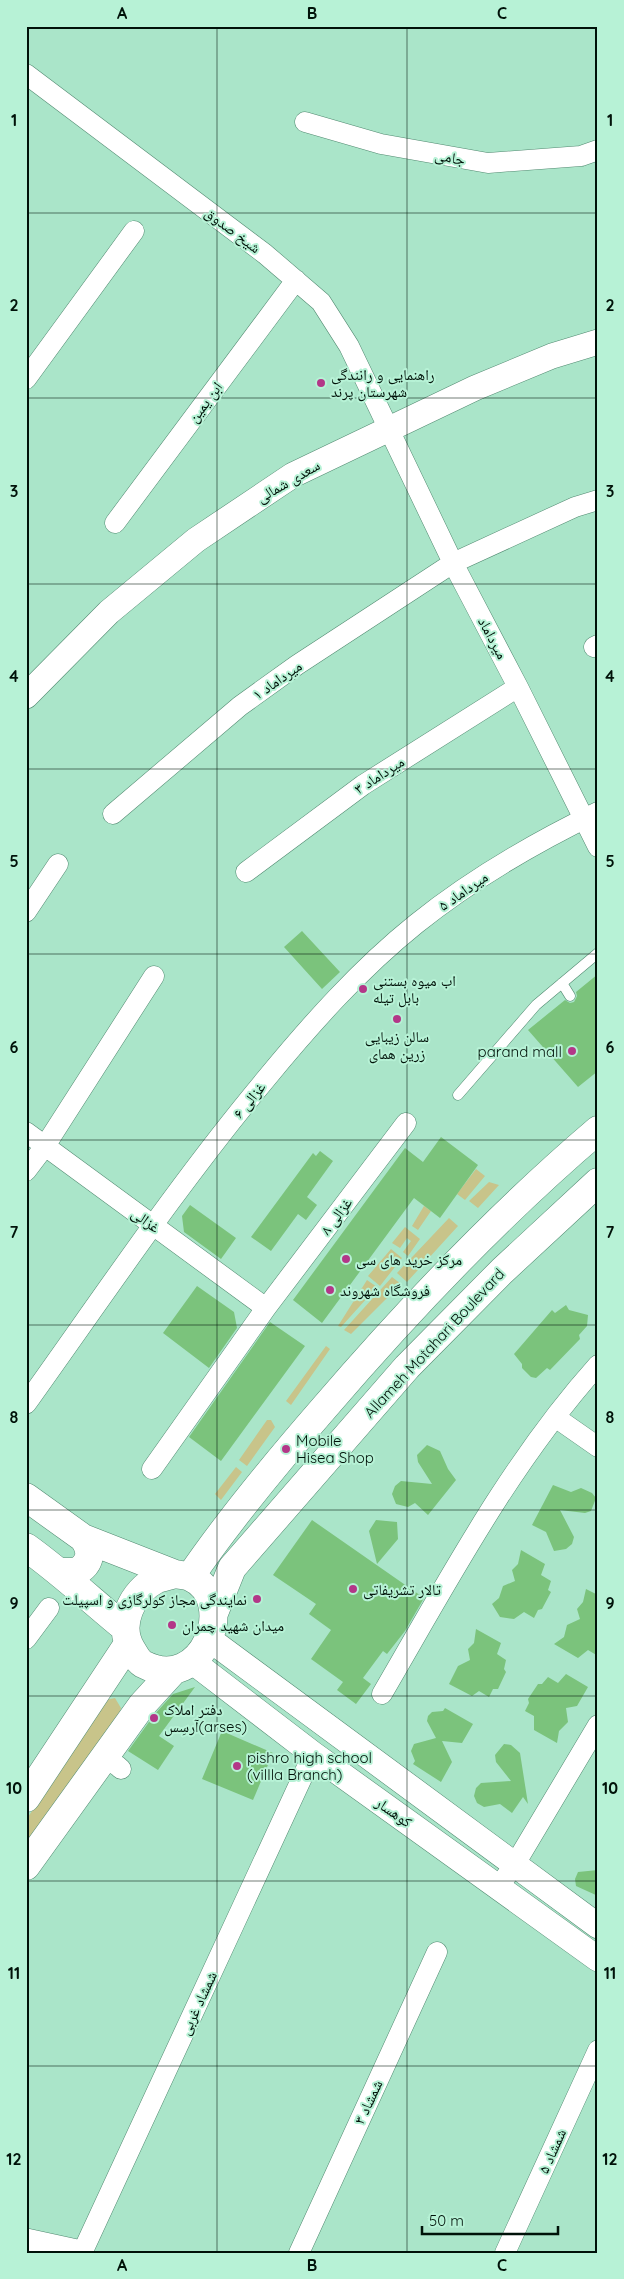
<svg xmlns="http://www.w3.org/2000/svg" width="624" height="2279" font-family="Quicksand,'Noto Naskh Arabic',sans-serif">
<rect width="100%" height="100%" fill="#aae5c9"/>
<!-- green -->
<path fill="#c8c48a" d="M476 1169 485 1176 465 1200 457 1194Z
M489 1182 499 1185 478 1208 469 1201Z
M424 1206 431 1211 418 1230 412 1226Z
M449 1218 458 1226 407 1282 397 1273Z
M405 1227 420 1239 408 1256 403 1252 411 1241 407 1238 400 1248 392 1243Z
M391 1249 402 1258 380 1286 368 1276Z
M392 1277 401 1284 351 1334 344 1330Z
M367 1280 377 1287 341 1327 338 1326Z
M326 1346 330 1349 291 1405 286 1401Z
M267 1420H271L275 1427 247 1466 239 1460Z
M236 1467 242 1472 221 1500 215 1494Z
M115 1698 121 1708 116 1723 26 1845V1820L106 1700Z"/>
<!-- building -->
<path fill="#7bc37c" d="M302 931 340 972 322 989 284 947Z
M598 974V1071L578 1087 528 1030 565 1000 570 1003 574 1002 577 996 576 992Z
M441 1137 478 1165 440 1218 414 1198 322 1323 293 1300 405 1148 423 1162Z
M320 1151 333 1161 307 1197 317 1205 306 1220 298 1214 271 1251 251 1237 313 1153 316 1156Z
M190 1205 236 1238 221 1259 184 1232 182 1216Z
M197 1286 234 1312 237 1328 209 1368 163 1333Z
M566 1305 569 1310 588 1315 587 1326 579 1335 580 1339 550 1370 547 1368 536 1378 531 1377 522 1368V1364L514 1354 552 1310 555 1313Z
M270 1322 305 1346 221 1461 189 1437Z
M427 1445 440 1451 448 1469 456 1480 428 1515 415 1503 408 1507 396 1504 392 1494 395 1486 401 1481 432 1484 418 1462 417 1455Z
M553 1485 571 1492 581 1488 592 1493 596 1498 591 1511 585 1513 560 1510 574 1537 572 1544 566 1549 554 1551 546 1532 532 1525Z
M312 1520 424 1598 405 1631 387 1654 383 1651 363 1678 371 1684 356 1704 337 1690 343 1682 311 1659 331 1630 309 1614 316 1604 273 1575Z
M376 1520 397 1522 398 1539 377 1564 369 1531Z
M521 1550 545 1564 541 1575 551 1581 548 1590 551 1592 542 1609 538 1610 534 1618 524 1612 514 1619 500 1617 492 1604 499 1598 503 1586 515 1581 512 1570 518 1564Z
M586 1589 598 1595V1656L588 1650 578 1658 554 1644 564 1637 567 1625 580 1619 577 1609 583 1602Z
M476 1629 501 1643 497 1654 506 1660 504 1669 506 1672 498 1689H493L489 1697 479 1691 472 1696 449 1684 458 1666 470 1660 468 1649 474 1643Z
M566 1674 588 1687 577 1706 566 1708 568 1722 559 1731 557 1743 534 1730V1716L525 1711 529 1703 528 1699 538 1684H542L548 1677 558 1683Z
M195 1687 159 1736 174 1746 158 1770 128 1751 154 1715 173 1694Z
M445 1708 473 1724 462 1743 442 1741 452 1762 441 1782 413 1764 415 1761 411 1751 414 1744 436 1738 427 1721 428 1716 432 1712 443 1711Z
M222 1731 273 1753 253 1800 202 1779Z
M504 1744 511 1745 520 1753 528 1804 523 1797 512 1813 500 1804 484 1807 477 1803 474 1796 476 1788 481 1783 511 1781 496 1762 495 1755Z
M598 1870V1896L576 1886 575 1879 578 1872Z"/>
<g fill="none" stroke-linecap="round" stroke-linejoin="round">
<!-- service casing -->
<g stroke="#528a71" stroke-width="11">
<path id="service" d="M562 983 570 996
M458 1095 536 1005 598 953"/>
</g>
<!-- minor casing -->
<g stroke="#528a71" stroke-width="21">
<path id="minor" d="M26 74 265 254 321 302 349 346 453 563 518 687 598 847
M305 122 381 144 488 163 581 156 598 150
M26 379 134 231
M115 523 296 280
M594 647 598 645
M113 814 240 706 297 665 453 563 575 507 598 500
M246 872 363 785 518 687
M26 912 58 864
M26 1132 266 1308
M26 1171 45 1146 154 976
M26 1404C104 1295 179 1183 265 1080 311 1024 360 969 416 924 472 879 534 843 598 812
M555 1417 598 1447
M152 1469 266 1308 406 1123
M26 1639 49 1608
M382 1694C448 1581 510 1463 598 1365
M98 1764C108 1761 113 1761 121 1769
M499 1886 515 1864 598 1725
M82 2253 313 1754
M299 2253 437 1952
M505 2253 598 2050"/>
</g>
<!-- tertiary casing -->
<g stroke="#528a71" stroke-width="26">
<path id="tertiary" d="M26 696 109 612 196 540 293 475 475 388 552 356 598 342
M209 1639 598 1926
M193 1662 313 1754 598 1959
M26 2241 81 2253"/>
</g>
<!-- secondary casing -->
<g stroke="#528a71" stroke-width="29">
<path id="secondary" d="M26 1497 83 1538 175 1574
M26 1547C61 1572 92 1601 125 1628
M62 1572H76C91 1564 93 1551 83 1538
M175 1574C180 1575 186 1575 190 1577 240 1599 203 1696 143 1664 138 1661 135 1655 132 1650 116 1625 132 1592 157 1579 162 1577 169 1576 175 1574Z
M190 1577C231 1517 277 1462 324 1408 409 1309 498 1215 598 1130
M214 1613 232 1568 407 1367 502 1271 598 1182
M26 1798 128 1644
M26 1866 142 1705 174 1670"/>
</g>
<!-- service -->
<use href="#service" stroke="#fff" stroke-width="10"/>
<!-- minor -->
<use href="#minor" stroke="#fff" stroke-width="20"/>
<!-- tertiary -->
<use href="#tertiary" stroke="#fff" stroke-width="25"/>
<!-- secondary -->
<use href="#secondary" stroke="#fff" stroke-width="28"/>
</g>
<!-- grid -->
<path fill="none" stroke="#001209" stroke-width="1" stroke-opacity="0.55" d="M217 26V2253M407 26V2253M26 213H598M26 398H598M26 584H598M26 769H598M26 954H598M26 1140H598M26 1325H598M26 1510H598M26 1696H598M26 1881H598M26 2066H598"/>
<!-- markers -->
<g fill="#b33788" stroke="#b7f2d6" stroke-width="2">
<circle cx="321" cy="383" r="5"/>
<circle cx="363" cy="989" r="5"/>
<circle cx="397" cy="1019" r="5"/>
<circle cx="572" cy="1051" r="5"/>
<circle cx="346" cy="1259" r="5"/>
<circle cx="330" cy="1290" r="5"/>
<circle cx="286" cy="1449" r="5"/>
<circle cx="353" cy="1589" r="5"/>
<circle cx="257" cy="1599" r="5"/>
<circle cx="172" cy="1625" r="5"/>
<circle cx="154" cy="1718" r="5"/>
<circle cx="237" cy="1766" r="5"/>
</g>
<g text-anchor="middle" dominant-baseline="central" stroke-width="4" stroke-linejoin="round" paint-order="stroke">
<!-- street labels -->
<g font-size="15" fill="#001209" stroke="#b7f2d6">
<text transform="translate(450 157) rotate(10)">جامی</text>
<text transform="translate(233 230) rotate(37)">شیخ صدوق</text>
<text transform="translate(205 402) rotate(-53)">ابن یمین</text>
<text transform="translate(288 481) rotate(-30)">سعدی شمالی</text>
<text transform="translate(493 638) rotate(62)">میرداماد</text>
<text transform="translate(277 680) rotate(-35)">میرداماد ۱</text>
<text transform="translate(379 775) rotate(-33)">میرداماد ۳</text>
<text transform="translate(463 891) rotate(-35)">میرداماد ۵</text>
<text transform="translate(249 1100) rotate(-51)">غزالی ۶</text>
<text transform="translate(336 1216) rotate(-53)">غزالی ۸</text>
<text transform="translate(146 1220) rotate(36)">غزالی</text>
<text transform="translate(434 1343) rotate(-47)">Allameh Motahari Boulevard</text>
<text transform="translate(394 1812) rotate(35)">کوهسار</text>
<text transform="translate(198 2003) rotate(-65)">شمشاد غربی</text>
<text transform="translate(368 2102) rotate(-65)">شمشاد ۳</text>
<text transform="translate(552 2151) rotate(-66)">شمشاد ۵</text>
</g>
<!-- poi labels -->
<g font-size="15" fill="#001209" stroke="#b7f2d6" text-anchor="start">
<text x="331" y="374">راهنمایی و رانندگی<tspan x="331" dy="17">شهرستان پرند</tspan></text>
<text x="373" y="980">اب میوه بستنی<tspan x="373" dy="17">بابل تیله</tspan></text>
<text x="397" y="1036" text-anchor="middle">سالن زیبایی<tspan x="397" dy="17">زرین همای</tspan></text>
<text x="562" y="1051" text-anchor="end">parand mall</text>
<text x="356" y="1259">مرکز خرید های سی</text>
<text x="340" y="1290">فروشگاه شهروند</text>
<text x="296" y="1440">Mobile<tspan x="296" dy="17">Hisea Shop</tspan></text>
<text x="363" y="1589">تالار تشریفاتی</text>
<text x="247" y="1599" text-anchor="end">نمایندگی مجاز کولرگازی و اسپیلت</text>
<text x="182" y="1625">میدان شهید چمران</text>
<text x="164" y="1709">دفتر املاک<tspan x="164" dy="17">آرسِس(arses)</tspan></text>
<text x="247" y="1757">pishro high school<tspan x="247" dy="17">(villla Branch)</tspan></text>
</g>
</g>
<!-- border -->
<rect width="624" height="2279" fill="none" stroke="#b7f2d6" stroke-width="55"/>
<!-- scale -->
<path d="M422 2226v8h136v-8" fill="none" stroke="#001209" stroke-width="2.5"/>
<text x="429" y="2226" font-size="15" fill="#001209" stroke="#b7f2d6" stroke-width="4" paint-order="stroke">50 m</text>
<rect x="28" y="28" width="568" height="2224" fill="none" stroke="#001209" stroke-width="2"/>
<g font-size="16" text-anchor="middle" font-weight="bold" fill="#001209">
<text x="122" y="19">A</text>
<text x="312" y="19">B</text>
<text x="502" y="19">C</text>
<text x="14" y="126">1</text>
<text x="610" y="126">1</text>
<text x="14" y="311">2</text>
<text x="610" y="311">2</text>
<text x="14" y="497">3</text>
<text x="610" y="497">3</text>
<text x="14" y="682">4</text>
<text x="610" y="682">4</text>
<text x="14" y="867">5</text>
<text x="610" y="867">5</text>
<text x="14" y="1053">6</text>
<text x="610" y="1053">6</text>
<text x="14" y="1238">7</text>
<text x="610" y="1238">7</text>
<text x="14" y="1423">8</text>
<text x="610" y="1423">8</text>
<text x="14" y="1609">9</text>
<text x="610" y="1609">9</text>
<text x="14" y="1794">10</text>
<text x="610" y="1794">10</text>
<text x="14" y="1979">11</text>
<text x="610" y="1979">11</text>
<text x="14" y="2165">12</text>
<text x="610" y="2165">12</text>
<text x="122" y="2271">A</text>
<text x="312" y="2271">B</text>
<text x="502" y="2271">C</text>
</g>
</svg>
